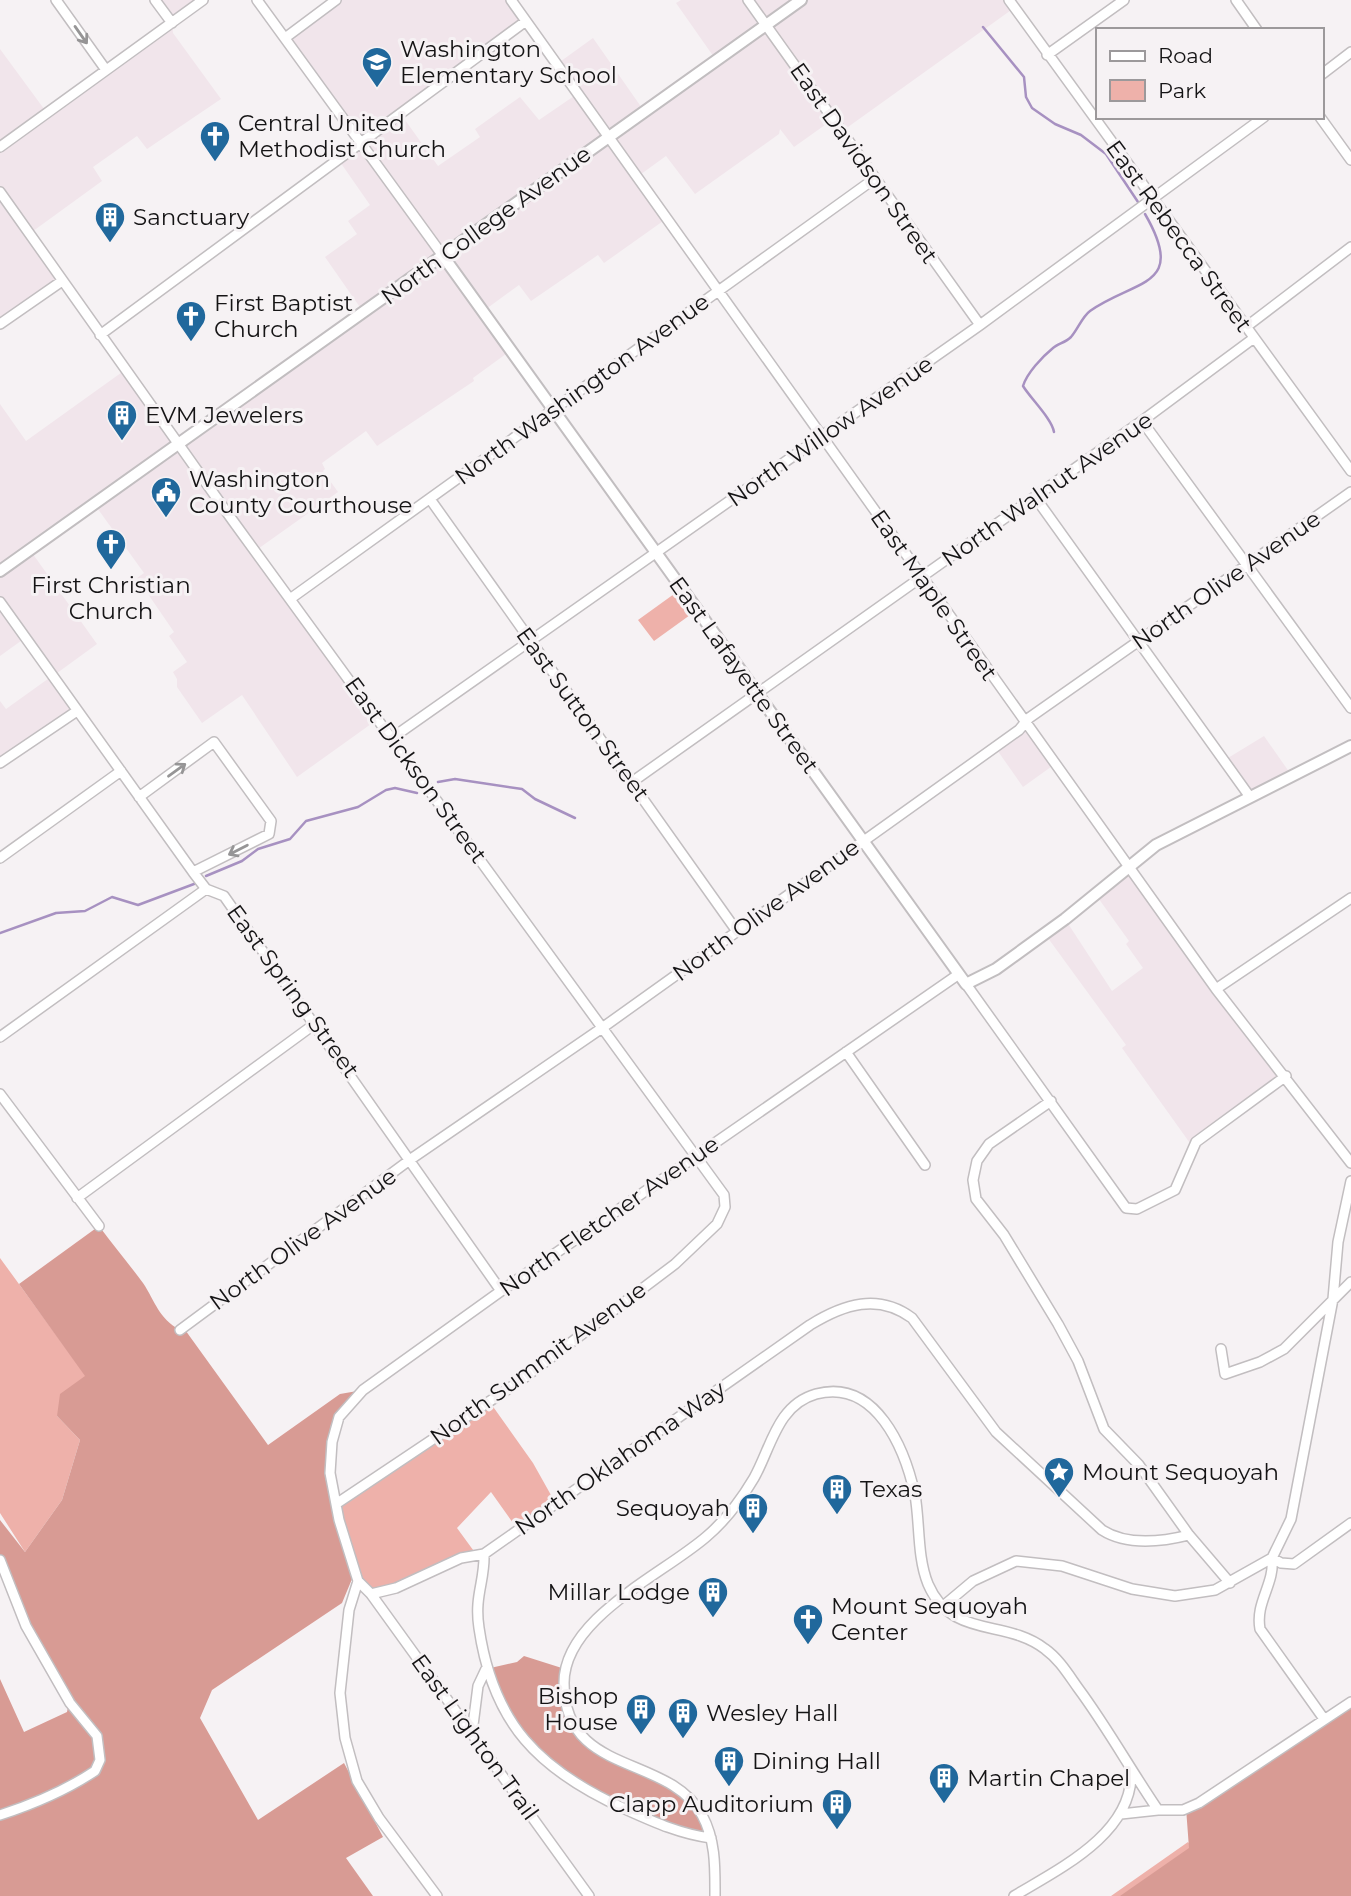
<svg xmlns="http://www.w3.org/2000/svg" width="1351" height="1896" font-family="Montserrat,sans-serif">
<rect width="100%" height="100%" fill="#f6f2f4"/>
<!-- built -->
<path fill="#f1e5eb" d="M157 0H194L197 4 172 23 173 33 221 99 147 149 137 136 93 167 102 181 29 234 62 281 0 324V49L47 113 171 23Z
M336 0H511L526 21 400 113 438 166 480 137 475 129 520 97 539 120 577 94 557 64 593 38 644 111 716 60 676 3 681 0H1009L1014 8 841 132 832 120 794 147 780 129 779 134 695 194 666 156 637 177 666 219 604 263 598 255 531 301 519 285 482 312 510 351 473 378 474 381 377 446 366 431 322 463 325 469 323 471 338 492 255 551 378 719 297 777 242 695 202 723 177 687V679L173 672 187 662 169 636 174 632 137 578 144 573 95 505 30 550 97 644 53 676 77 711 0 763V701L6 709 52 676 25 638 0 656V404L26 441 125 370 179 445 364 313 325 257 357 234 348 221 370 205 338 159 360 142 285 38Z
M1025 723 1055 764 1023 787 995 747Z
M1264 736 1292 776 1250 797 1223 761Z
M1129 866 1286 1076 1192 1146 1122 1048 1126 1045 1045 934 1065 919 1112 991 1143 968 1126 944 1129 941 1096 895Z"/>
<!-- green -->
<path fill="#eeb1aa" d="M681 589 697 610 654 641 638 620Z
M0 1258 86 1376 57 1416 80 1440 62 1500 25 1552 0 1513Z
M489 1401 533 1463 556 1504 518 1530 491 1492 457 1528 476 1554 371 1594 358 1581 336 1504Z
M1188 1842 1226 1896H1111Z"/>
<!-- forest -->
<path fill="#d89b94" d="M99 1226C113 1245 129 1264 143 1283 155 1301 159 1319 180 1330L183 1327 268 1445 340 1394 363 1390 331 1424 325 1477 352 1579 342 1603 212 1690 200 1718 258 1820 344 1763 383 1837 346 1858 373 1896H0V1679L24 1732 67 1712 69 1702 26 1626 0 1560V1520L25 1552 62 1500 80 1440 57 1416 60 1394 85 1376 19 1284Z
M524 1656 565 1669C562 1768 642 1750 694 1804 701 1813 706 1828 711 1838L686 1835 602 1798 533 1752 486 1669 517 1662Z
M1351 1702V1896H1120L1189 1848 1186 1808Z"/>
<g fill="none" stroke-linecap="round" stroke-linejoin="round">
<!-- stream -->
<path stroke="#a791c1" stroke-width="2.5" d="M983 27 1024 77 1026 97 1032 108 1055 124 1081 135 1106 154 1140 205
M1054 432C1052 419 1031 399 1023 386 1027 373 1042 357 1053 348 1058 344 1066 342 1071 337 1078 329 1082 317 1090 311 1135 279 1188 288 1145 214
M438 782 455 779 522 789 535 799 575 818
M206 876 242 861 258 849 290 839 306 821 358 807 386 790 395 788 417 793
M0 933 56 913 85 911 112 897 138 905 194 884"/>
<!-- minor casing -->
<g stroke="#c2bec0" stroke-width="12">
<path id="minor" d="M56 0 106 70
M155 0 172 23
M257 0 443 256
M511 0 1216 989 1351 1163
M748 0 980 325
M1009 0 1351 471
M1236 0 1257 30
M285 38 336 0
M1047 55 1124 0
M1321 75 1351 52
M1320 117 1351 160
M0 147 203 0
M0 192 233 521 724 1195 725 1207 717 1224 675 1264 520 1381 336 1504
M0 324 62 281
M1246 327 1351 247
M100 335 526 21
M1142 421 1351 708
M1035 497 1250 797
M430 499 736 930
M290 599 874 179
M0 602 193 872 206 889 224 896 501 1291
M392 738 980 325 1264 117
M0 763 77 711
M632 782 1142 421 1254 338
M139 797 214 742 271 821 269 834 193 872
M0 858 121 771
M966 984 1126 1208 1137 1209 1175 1190 1196 1142 1286 1076
M1216 989 1351 898
M0 1037 206 889
M846 1052 925 1165
M0 1094 99 1226
M1051 1101 989 1144 977 1161 973 1180 976 1199 1004 1235 1058 1324 1078 1361 1104 1429 1139 1465 1189 1535 1230 1583
M77 1198 316 1023
M180 1330 411 1159 602 1028 1019 730 1029 718 1351 492
M1221 1349 1225 1374 1260 1362 1284 1349 1351 1282
M484 1554C485 1581 474 1596 479 1628 493 1724 539 1770 625 1809 654 1822 680 1834 711 1838
M1272 1558C1275 1584 1255 1602 1260 1629L1324 1719
M1272 1558 1281 1563 1294 1564 1351 1523
M0 1560 26 1626 70 1703 97 1736 100 1760 95 1771C65 1791 34 1804 0 1815
M358 1581 371 1594 589 1896
M371 1594 396 1588 461 1558 484 1554 810 1325C844 1304 878 1293 912 1318L996 1432 1102 1530C1127 1546 1161 1542 1189 1535
M942 1607 973 1581 1016 1561 1062 1566 1132 1589 1175 1596 1215 1590 1272 1558 1291 1519 1333 1299 1338 1242 1351 1181
M472 1733 478 1686 486 1669
M1121 1814 1158 1810
M437 1896 379 1818 357 1781 345 1738 340 1693 349 1610 358 1581 339 1520 330 1473 332 1442 339 1417 363 1390 501 1291 959 974
M715 1896C715 1868 716 1841 702 1815 668 1753 564 1777 564 1683 564 1618 662 1575 706 1537 725 1521 741 1500 754 1478 771 1448 777 1405 816 1394 876 1378 905 1449 915 1495 920 1523 917 1557 928 1584 952 1640 1005 1618 1045 1649 1059 1659 1068 1674 1078 1688 1107 1727 1130 1769 1158 1810H1183L1199 1803 1351 1702
M1014 1896C1059 1869 1134 1833 1131 1771"/>
</g>
<!-- major casing -->
<g stroke="#c2bec0" stroke-width="14">
<path id="major" d="M443 256 966 984 996 969 1065 919 1156 845 1351 746
M0 571 801 0"/>
</g>
<!-- minor -->
<use href="#minor" stroke="#fff" stroke-width="9"/>
<!-- major -->
<use href="#major" stroke="#fff" stroke-width="10"/>
</g>
<!-- one-way arrows -->
<defs><path id="oneway-shaft" d="M-6 0H5M1.5-3L5.5 0L1.5 3" fill="none" stroke-width="1.6" stroke-linecap="round" stroke-linejoin="round" transform="scale(1.75)"/></defs>
<g stroke="#969596">
<use href="#oneway-shaft" transform="translate(81 35) rotate(55)"/>
<use href="#oneway-shaft" transform="translate(177 770) rotate(-36)"/>
<use href="#oneway-shaft" transform="translate(238 850) rotate(153)"/>
</g>
<!-- icons -->
<defs>
<g id="school-pin" transform="scale(1.575)"><path d="M0 17L-7.5 6A9.5 9.5 0 1 1 7.5 6Z" fill="#20689c" stroke="#f6f2f4"/><path d="M0-5L7-2L0 1L-7-2ZM-4 1L0 2.5L4 1V4Q0 6-4 4Z" fill="#fff"/></g>
<g id="church-pin" transform="scale(1.575)"><path d="M0 17L-7.5 6A9.5 9.5 0 1 1 7.5 6Z" fill="#20689c" stroke="#f6f2f4"/><path d="M-1.2-6h2.4v3.5h3.3v2.4h-3.3V6h-2.4V-.1h-3.3v-2.4h3.3Z" fill="#fff"/></g>
<g id="building-pin" transform="scale(1.575)"><path d="M0 17L-7.5 6A9.5 9.5 0 1 1 7.5 6Z" fill="#20689c" stroke="#f6f2f4"/><path d="M-4-6H4V6H1V3H-1V6H-4ZM-2.5-4.3h1.7v1.8h-1.7ZM.8-4.3h1.7v1.8H.8ZM-2.5-1h1.7V.8h-1.7ZM.8-1h1.7V.8H.8Z" fill="#fff"/></g>
<g id="civic-pin" transform="scale(1.575)"><path d="M0 17L-7.5 6A9.5 9.5 0 1 1 7.5 6Z" fill="#20689c" stroke="#f6f2f4"/><path d="M-.6-6.5H3V-4.5H.6V-3L4-1V1h2V6H-6V1h2V-1L-.6-3ZM-1.2 2.5V6h2.4V2.5Z" fill="#fff"/></g>
<g id="sight-pin" transform="scale(1.575)"><path d="M0 17L-7.5 6A9.5 9.5 0 1 1 7.5 6Z" fill="#20689c" stroke="#f6f2f4"/><path d="M0-6L1.8-2.2L6-1.7L2.9 1.2L3.7 5.4L0 3.3L-3.7 5.4L-2.9 1.2L-6-1.7L-1.8-2.2Z" fill="#fff"/></g>
</defs>
<g fill-rule="evenodd">
<use href="#school-pin" x="377" y="62"/>
<use href="#church-pin" x="215" y="136"/>
<use href="#building-pin" x="110" y="217"/>
<use href="#church-pin" x="191" y="316"/>
<use href="#building-pin" x="122" y="415"/>
<use href="#civic-pin" x="166" y="492"/>
<use href="#church-pin" x="111" y="544"/>
<use href="#sight-pin" x="1059" y="1472"/>
<use href="#building-pin" x="837" y="1489"/>
<use href="#building-pin" x="753" y="1508"/>
<use href="#building-pin" x="713" y="1592"/>
<use href="#church-pin" x="808" y="1619"/>
<use href="#building-pin" x="641" y="1709"/>
<use href="#building-pin" x="683" y="1713"/>
<use href="#building-pin" x="729" y="1761"/>
<use href="#building-pin" x="944" y="1778"/>
<use href="#building-pin" x="837" y="1804"/>
</g>
<g text-anchor="middle" dominant-baseline="central" stroke-width="6" stroke-linejoin="round" paint-order="stroke">
<!-- poi labels -->
<g font-size="23" fill="#151415" stroke="#f6f2f4" text-anchor="start">
<text x="400" y="49">Washington<tspan x="400" dy="26">Elementary School</tspan></text>
<text x="238" y="123">Central United<tspan x="238" dy="26">Methodist Church</tspan></text>
<text x="133" y="217">Sanctuary</text>
<text x="214" y="303">First Baptist<tspan x="214" dy="26">Church</tspan></text>
<text x="145" y="415">EVM Jewelers</text>
<text x="189" y="479">Washington<tspan x="189" dy="26">County Courthouse</tspan></text>
<text x="111" y="585" text-anchor="middle">First Christian<tspan x="111" dy="26">Church</tspan></text>
<text x="1082" y="1472">Mount Sequoyah</text>
<text x="860" y="1489">Texas</text>
<text x="730" y="1508" text-anchor="end">Sequoyah</text>
<text x="690" y="1592" text-anchor="end">Millar Lodge</text>
<text x="831" y="1606">Mount Sequoyah<tspan x="831" dy="26">Center</tspan></text>
<text x="618" y="1696" text-anchor="end">Bishop<tspan x="618" dy="26">House</tspan></text>
<text x="706" y="1713">Wesley Hall</text>
<text x="752" y="1761">Dining Hall</text>
<text x="967" y="1778">Martin Chapel</text>
<text x="814" y="1804" text-anchor="end">Clapp Auditorium</text>
</g>
<!-- street labels -->
<g font-size="23" fill="#151415" stroke="#f6f2f4">
<text transform="translate(864 163) rotate(55)">East Davidson Street</text>
<text transform="translate(486 225) rotate(-36)">North College Avenue</text>
<text transform="translate(1179 236) rotate(54)">East Rebecca Street</text>
<text transform="translate(582 389) rotate(-36)">North Washington Avenue</text>
<text transform="translate(830 431) rotate(-35)">North Willow Avenue</text>
<text transform="translate(1047 489) rotate(-35)">North Walnut Avenue</text>
<text transform="translate(1226 580) rotate(-35)">North Olive Avenue</text>
<text transform="translate(934 595) rotate(55)">East Maple Street</text>
<text transform="translate(744 675) rotate(54)">East Lafayette Street</text>
<text transform="translate(583 714) rotate(54)">East Sutton Street</text>
<text transform="translate(416 770) rotate(54)">East Dickson Street</text>
<text transform="translate(766 910) rotate(-36)">North Olive Avenue</text>
<text transform="translate(293 991) rotate(54)">East Spring Street</text>
<text transform="translate(609 1216) rotate(-35)">North Fletcher Avenue</text>
<text transform="translate(303 1239) rotate(-36)">North Olive Avenue</text>
<text transform="translate(538 1363) rotate(-36)">North Summit Avenue</text>
<text transform="translate(620 1458) rotate(-35)">North Oklahoma Way</text>
<text transform="translate(475 1737) rotate(54)">East Lighton Trail</text>
</g>
</g>
<!-- legend -->
<rect x="1096" y="28" width="228" height="91" fill="#f6f2f4" stroke="#9c999b" stroke-width="2"/>
<rect x="1110" y="51" width="35" height="10" fill="#ffffff" stroke="#9c999b" stroke-width="2"/>
<text x="1158" y="63" font-size="21" fill="#151415">Road</text>
<rect x="1110" y="80" width="35" height="21" fill="#eeb1aa" stroke="#9c999b" stroke-width="2"/>
<text x="1158" y="98" font-size="21" fill="#151415">Park</text>
</svg>
